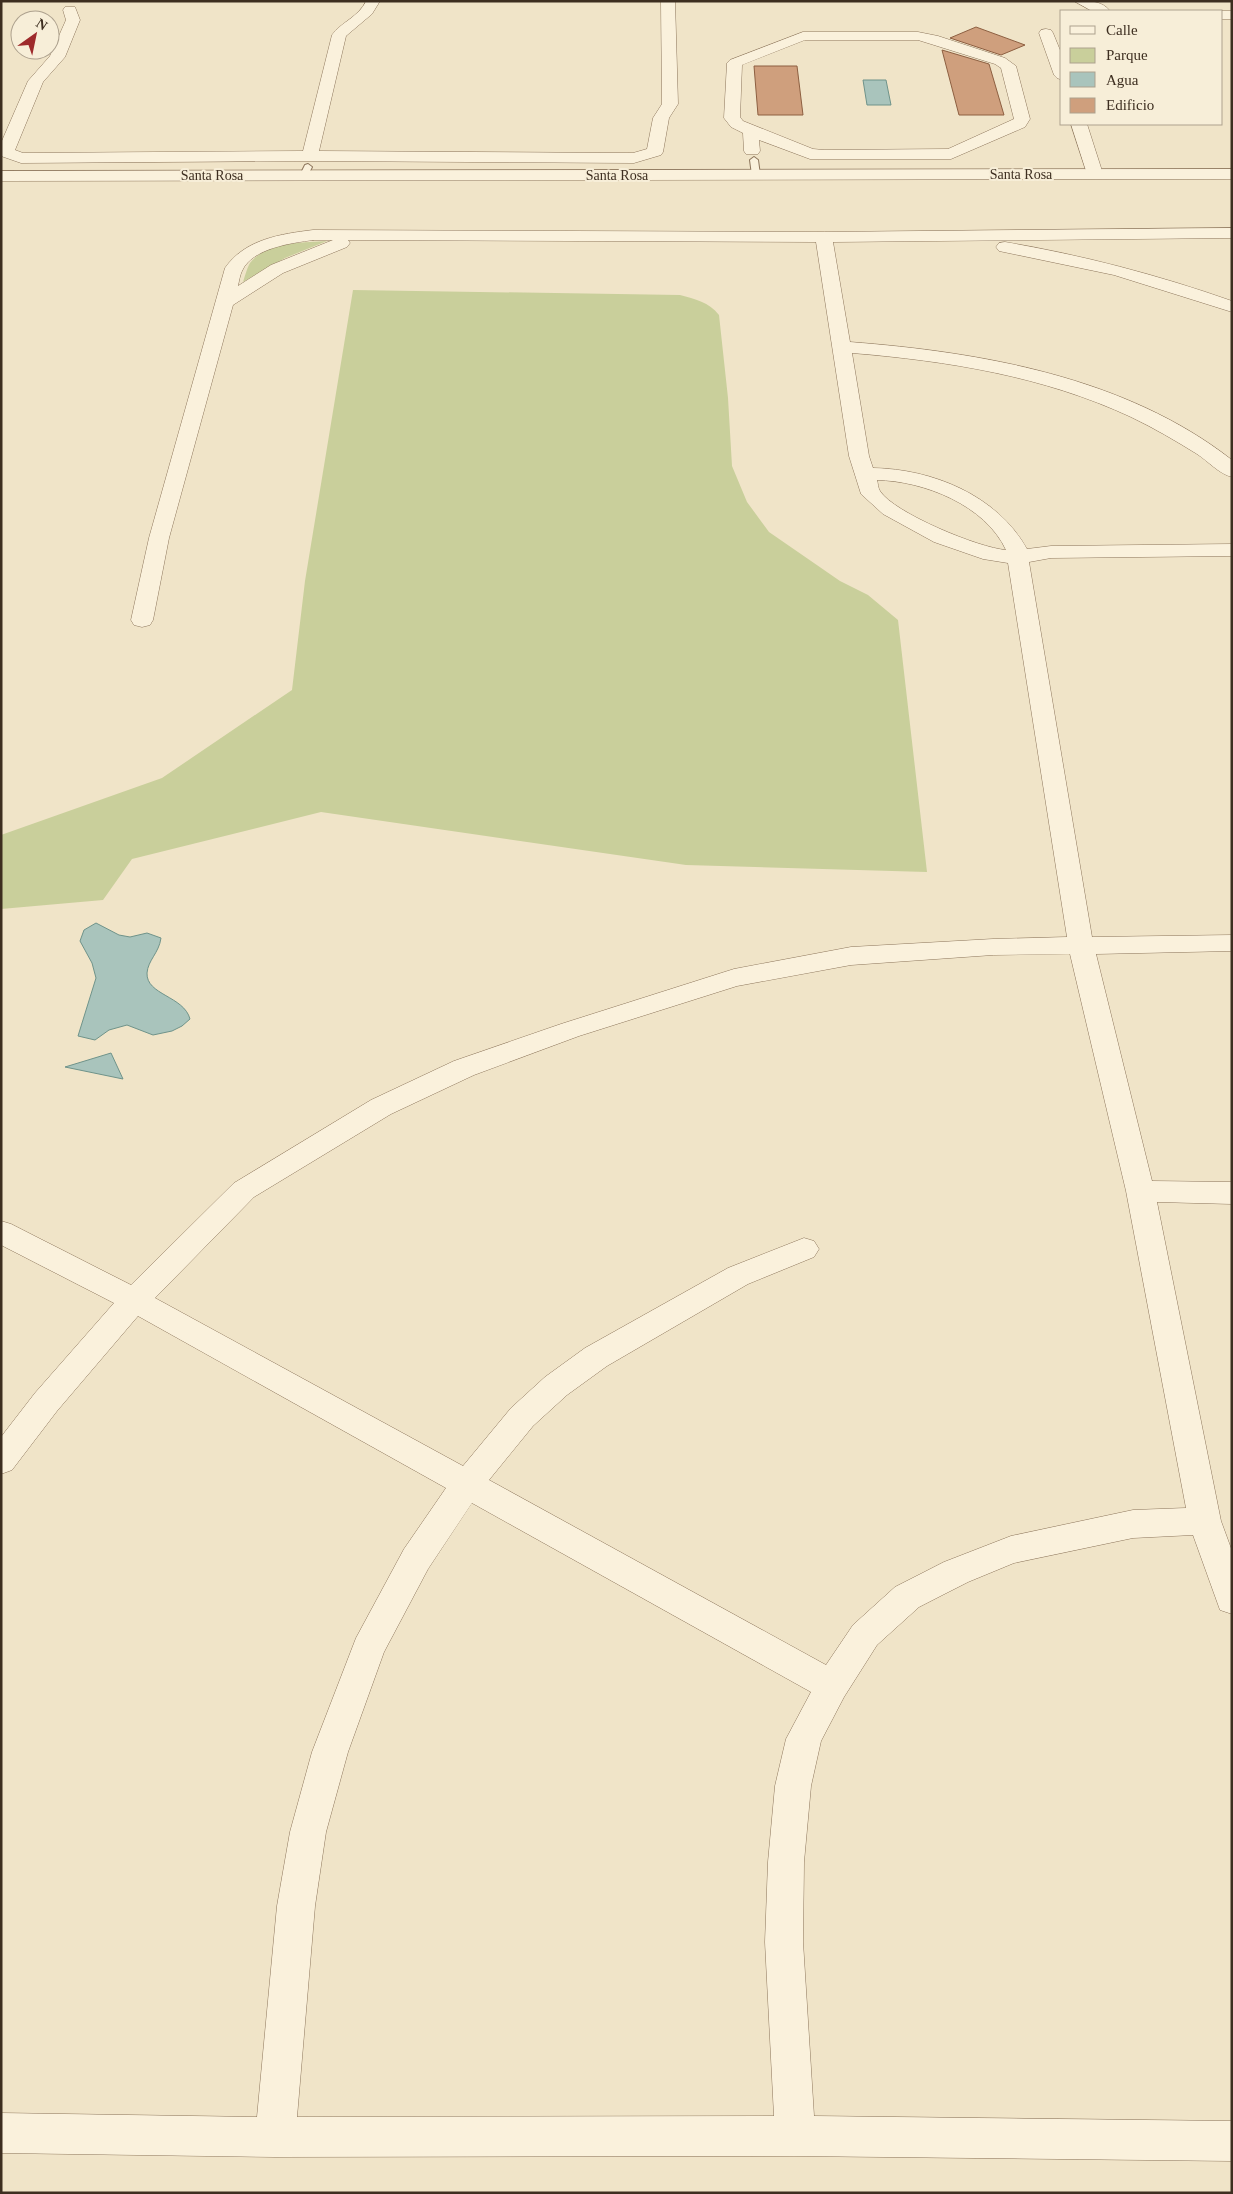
<svg xmlns="http://www.w3.org/2000/svg" width="1233" height="2194" font-family="Georgia,serif">
<rect width="100%" height="100%" fill="#f0e4c8"/>
<!-- green -->
<path fill="#c9cf9b" d="M327 241 285 258 243 282C245 276 247 268 250 263 267 241 303 243 327 241Z
M353 290 680 295C695 299 709 302 719 315L728 398 732 466 747 502 769 532 840 581 868 595 898 620 927 872 686 865 321 812 132 859 103 900 1 909V835L162 778 292 690 305 581Z"/>
<!-- water -->
<path fill="#a9c4bc" stroke="#6f938a" d="M863 80H886L891 105H867Z
M96 923 119 935 130 937 147 933 161 938C159 953 148 960 147 973 146 995 184 996 190 1019L182 1026 172 1031 153 1035 127 1025 109 1030 95 1040 78 1036 96 978 92 963 80 941 84 930Z
M111 1053 123 1079 65 1067Z"/>
<!-- building -->
<path fill="#cf9f7d" stroke="#8d5f41" d="M976 27 1025 45 1001 55 950 38Z
M942 50 989 64 1004 115H959Z
M754 66H797L803 115H758Z"/>
<g fill="none" stroke-linecap="round" stroke-linejoin="round">
<!-- service casing -->
<g stroke="#8d765c" stroke-width="2">
<path id="service" d="M754 157 758 160 760 175 756 178 752 175 750 160Z
M308 164 312 167 308 175 301 177 300 175 305 165Z"/>
</g>
<!-- minor casing -->
<g stroke="#8d765c" stroke-width="1">
<path id="minor" d="M366 1H380L372 14 346 36 319 151 633 153 647 149 653 118 662 104 661 1H675L678 104 669 118 663 152 661 155 634 163 310 161 21 163 1 156V143L28 81 50 56 66 20 63 10 65 7H75L80 20 65 57 43 82 15 150 23 153 303 151 332 35C341 22 359 17 366 1Z
M1074 1C1087 1 1102 0 1110 11H1092Z
M1220 11H1232V19H1222V11Z
M1046 29 1051 30 1053 33 1062 55V80L1057 78 1054 75 1039 33 1041 30Z
M803 32H918L938 36 1005 58 1016 66 1030 119 1025 127 951 159H810L759 140 760 151 758 154H746L744 151 743 133 731 127 724 118 727 63 730 60ZM805 40H918L995 64 1001 68 1014 119 948 149 824 150 813 149 743 121 740 117 742 65Z
M1071 124H1087L1103 174 1101 177H1089L1087 174Z
M1232 228V238L833 242 850 342C981 352 1126 377 1232 460V477C1219 474 1208 461 1197 454 1176 441 1154 428 1131 417 1043 376 948 361 852 353L869 456 873 468C932 469 997 495 1027 549L1051 546 1232 544V556L1051 558 1029 562 1092 937 1232 935V951L1096 954 1152 1181 1232 1182V1204L1157 1202 1221 1521 1232 1551V1614L1220 1610 1193 1535 1133 1538 1014 1563 968 1582 919 1607 877 1645 844 1697 821 1741 811 1786 804 1862 803 1942 814 2116 1232 2121V2161L795 2156 275 2157 1 2153V2113L257 2117 277 1906 290 1832 312 1752 356 1638 404 1549 446 1488 138 1316 57 1411 12 1470 1 1474V1437L35 1393 114 1303 1 1245V1221L11 1224 131 1285 234 1183 371 1100 454 1061 561 1024 734 969 851 947 993 939 1067 937 1008 563 983 559 934 542 883 514 861 494 849 456 816 242 348 240 350 243 347 247 283 273 233 305 169 538 153 620 150 625 142 627 134 625 131 620 149 538 225 268C245 239 281 234 313 230L824 232ZM313 240H333L271 265 238 286C239 281 240 275 242 271 252 248 292 243 313 240ZM877 480C924 481 985 505 1006 550 979 548 894 513 880 491 878 488 878 483 877 480ZM1070 954 1126 1191 1186 1508 1133 1510 1011 1536 944 1562 895 1587 853 1625 826 1665 489 1480 533 1426 567 1395 607 1366 748 1284 814 1257 819 1249 814 1241 804 1238 728 1268 585 1348 545 1377 511 1408 463 1466 155 1298 254 1197 391 1114 474 1075 579 1036 737 986 851 965 993 955ZM472 1503 811 1692 786 1739 775 1786 768 1862 765 1942 774 2116 297 2117 315 1906 326 1832 348 1752 384 1652 428 1569Z
M1005 242C1082 255 1158 275 1232 301V312L1114 275 999 251 996 247 999 243Z"/>
</g>
<!-- tertiary casing -->
<g stroke="#8d765c" stroke-width="1">
<path id="tertiary" d="M1232 169V179L1 181V171Z"/>
</g>
<!-- service -->
<use href="#service" fill="#faf1dc" fill-rule="evenodd"/>
<!-- minor -->
<use href="#minor" fill="#faf1dc" fill-rule="evenodd"/>
<!-- tertiary -->
<use href="#tertiary" fill="#faf1dc" fill-rule="evenodd"/>
</g>
<g text-anchor="middle" dominant-baseline="central" stroke-width="4" stroke-linejoin="round" paint-order="stroke">
<!-- far-street labels -->
<g font-size="14" fill="#3d2e20" stroke="#f7eed8">
<text x="1021" y="174">Santa Rosa</text>
<text x="212" y="175">Santa Rosa</text>
<text x="617" y="175">Santa Rosa</text>
</g>
</g>
<!-- border -->
<rect width="1233" height="2194" fill="none" stroke="#3d2e20" stroke-width="5"/>
<!-- legend -->
<rect x="1060" y="10" width="162" height="115" fill="#f7eed8" stroke="#ada18e"/>
<rect x="1070" y="26" width="25" height="8" fill="#faf1dc" stroke="#ada18e"/>
<text x="1106" y="35" font-size="15" fill="#3d2e20">Calle</text>
<rect x="1070" y="48" width="25" height="15" fill="#c9cf9b" stroke="#ada18e"/>
<text x="1106" y="60" font-size="15" fill="#3d2e20">Parque</text>
<rect x="1070" y="72" width="25" height="15" fill="#a9c4bc" stroke="#ada18e"/>
<text x="1106" y="85" font-size="15" fill="#3d2e20">Agua</text>
<rect x="1070" y="98" width="25" height="15" fill="#cf9f7d" stroke="#ada18e"/>
<text x="1106" y="110" font-size="15" fill="#3d2e20">Edificio</text>
<!-- north arrow -->
<g transform="translate(35 35) rotate(33)"><circle r="24" fill="#f7eed8" stroke="#ada18e"/>
<path d="M0-4L9 19L0 12L-9 19Z" fill="#9e2a2b"/>
<text y="-8" font-size="14" font-weight="bold" text-anchor="middle" fill="#3d2e20">N</text>
</g>
</svg>
